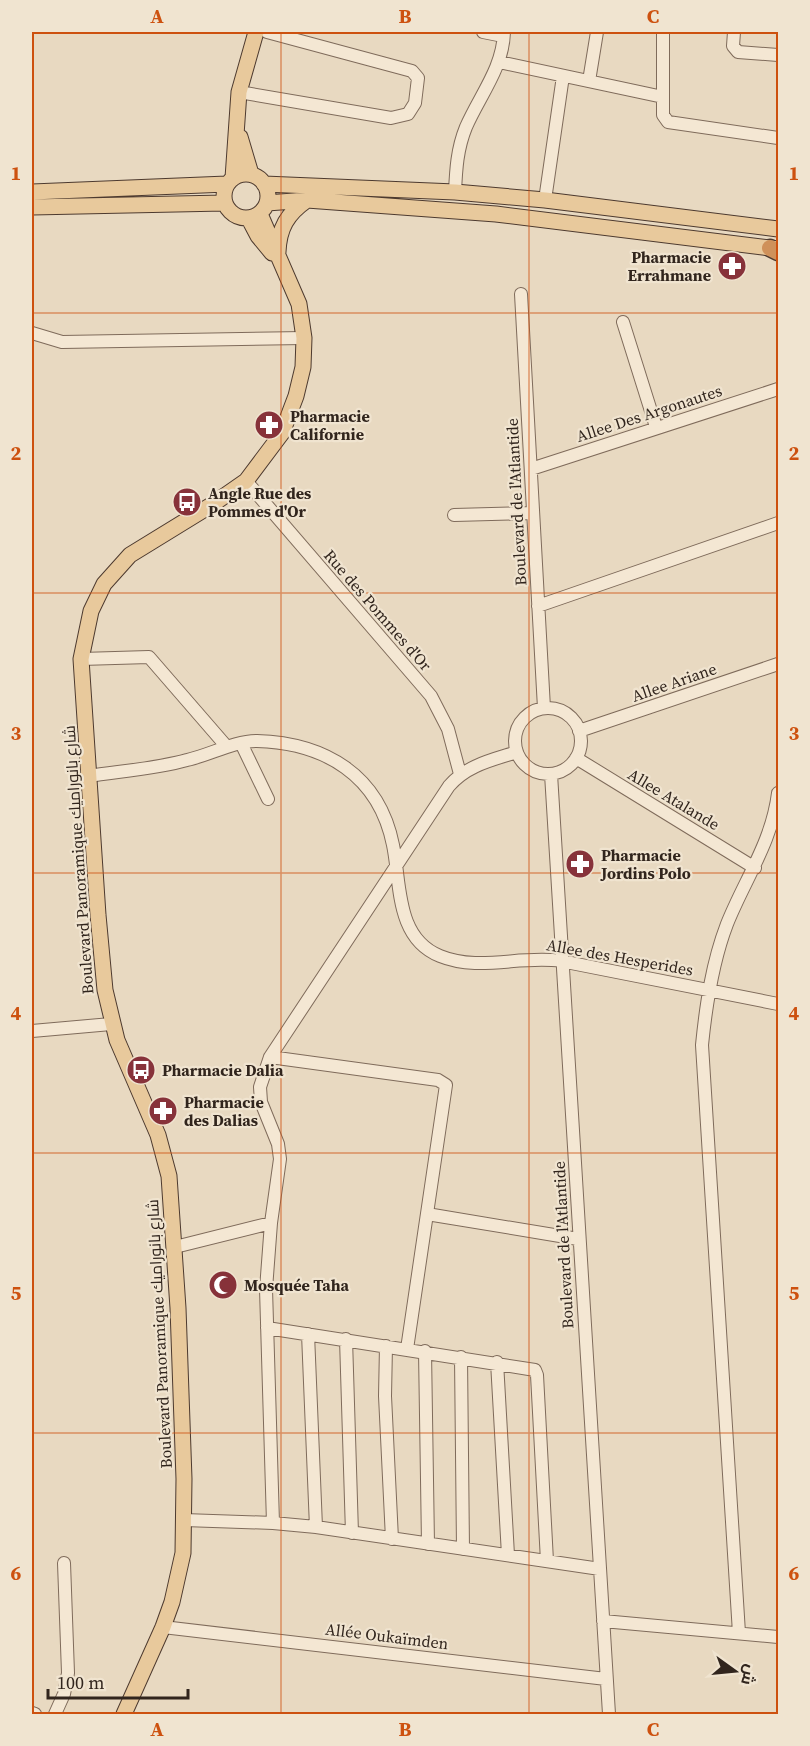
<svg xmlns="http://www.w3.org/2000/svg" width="810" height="1746" font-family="'Source Serif 4',Cairo,serif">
<rect width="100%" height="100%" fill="#e8d9c1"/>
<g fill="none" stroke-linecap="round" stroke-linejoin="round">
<!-- minor casing -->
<g stroke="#7f6b5b" stroke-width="14">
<path id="minor" d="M483 32 503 36
M663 32V115L668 122 778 138
M734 32 733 46 738 52 778 55
M499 62 663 97
M589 81 597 32
M239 92 391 118 408 114 415 103 418 78 412 71 267 32
M455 192C456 170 457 149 466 127 480 95 503 68 504 32
M545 200 563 76
M521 294 544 708
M623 322 656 427
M32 333 62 342 304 338
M531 469 778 389
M246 481 431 696 448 729 460 774
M454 515 533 513
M538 606 778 523
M81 659 149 657 227 747
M515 741a33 33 0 1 1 66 0a33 33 0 1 1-66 0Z
M579 731 778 664
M241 743 268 799
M576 758 755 868
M551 774 609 1714
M88 776C121 771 155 769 187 760 210 755 234 741 257 741 325 743 379 775 393 845 401 883 395 938 440 956 479 972 520 955 561 961L778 1004
M32 1031 111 1024
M270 1057 438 1080 446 1085 407 1349
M427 1214 578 1239
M175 1247 271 1223
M267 1328 535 1370 537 1375 547 1561
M308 1334 316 1527
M346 1339 352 1533
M386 1346 385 1396 392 1539
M425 1351 428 1544
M461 1357 463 1549
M497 1362 508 1555
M184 1520 273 1523 316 1527 600 1569
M273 1523 266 1289 271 1223 280 1159 278 1144 261 1102 260 1087 270 1057 449 786C467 765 492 760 517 752
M603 1621 778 1637
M163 1627 606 1679
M739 1633 702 1045C706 1005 712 963 727 924 745 879 772 842 778 793
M32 1713 35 1714
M55 1714 64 1694 68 1673 64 1563"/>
</g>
<!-- major casing -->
<g stroke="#4d3a2f" stroke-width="17">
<path id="major" d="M240 137 251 174
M224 196a22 22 0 1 1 44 0a22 22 0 1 1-44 0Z
M233 178 239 92 256 32
M264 184 455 192 545 200 778 229
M32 192 227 184
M267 203 307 200 496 214 778 249
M32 207 224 203
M249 219 258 236 272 253
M278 252C279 228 287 214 307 200
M124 1714 163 1627 172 1602 183 1553 184 1479 178 1308 169 1176 158 1135 117 1040 105 990 98 915 81 659 91 611 104 584 130 555 213 504 246 481 282 433 296 396 303 367 304 338 299 304 260 214"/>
</g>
<!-- highway casing -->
<g stroke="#4d3a2f" stroke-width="19">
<path id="highway" d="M770 248 778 252"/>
</g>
<!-- minor -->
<use href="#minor" stroke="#f4e7d3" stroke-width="12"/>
<!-- major -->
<use href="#major" stroke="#e8c99c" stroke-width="15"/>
<!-- highway -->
<use href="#highway" stroke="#cf915a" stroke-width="16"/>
</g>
<!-- grid -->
<path fill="none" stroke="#cd510f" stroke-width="1.5" stroke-opacity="0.55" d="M281 32V1714M529 32V1714M32 313H778M32 593H778M32 873H778M32 1153H778M32 1433H778"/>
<!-- icons -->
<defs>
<g id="pharmacy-disc" transform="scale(1.5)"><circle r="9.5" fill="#87323a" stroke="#f0e4d0"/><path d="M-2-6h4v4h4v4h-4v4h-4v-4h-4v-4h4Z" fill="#fff"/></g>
<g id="bus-disc" transform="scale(1.5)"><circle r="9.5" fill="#87323a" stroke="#f0e4d0"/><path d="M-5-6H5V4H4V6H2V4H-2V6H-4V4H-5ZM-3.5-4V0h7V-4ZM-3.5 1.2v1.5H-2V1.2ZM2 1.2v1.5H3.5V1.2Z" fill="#fff"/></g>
<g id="mosque-disc" transform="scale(1.5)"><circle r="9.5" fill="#87323a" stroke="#f0e4d0"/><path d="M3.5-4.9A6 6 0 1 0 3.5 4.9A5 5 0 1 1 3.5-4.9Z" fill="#fff"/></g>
</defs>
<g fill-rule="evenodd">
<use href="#pharmacy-disc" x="732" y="266"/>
<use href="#pharmacy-disc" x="269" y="425"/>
<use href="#bus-disc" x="187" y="502"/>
<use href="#pharmacy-disc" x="580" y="864"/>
<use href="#bus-disc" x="141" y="1070"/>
<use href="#pharmacy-disc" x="163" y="1111"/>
<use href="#mosque-disc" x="223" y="1285"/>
</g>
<g text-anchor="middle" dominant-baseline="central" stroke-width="4.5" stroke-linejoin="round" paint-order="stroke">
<!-- poi labels -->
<g font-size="16" font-weight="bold" fill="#31251d" stroke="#f0e4d0" text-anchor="start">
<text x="711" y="257" text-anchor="end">Pharmacie<tspan x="711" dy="18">Errahmane</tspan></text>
<text x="290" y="416">Pharmacie<tspan x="290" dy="18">Californie</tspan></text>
<text x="208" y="493">Angle Rue des<tspan x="208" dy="18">Pommes d'Or</tspan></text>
<text x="601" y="855">Pharmacie<tspan x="601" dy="18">Jordins Polo</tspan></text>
<text x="162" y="1070">Pharmacie Dalia</text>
<text x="184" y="1102">Pharmacie<tspan x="184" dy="18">des Dalias</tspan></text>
<text x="244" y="1285">Mosquée Taha</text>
</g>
<!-- street labels -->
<g font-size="16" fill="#31251d" stroke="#f0e4d0">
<text transform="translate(649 413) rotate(-18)">Allee Des Argonautes</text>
<text transform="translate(516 502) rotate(-93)">Boulevard de l'Atlantide</text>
<text transform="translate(378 610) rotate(49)">Rue des Pommes d'Or</text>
<text transform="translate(674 682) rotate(-19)">Allee Ariane</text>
<text transform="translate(674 799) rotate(31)">Allee Atalande</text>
<text transform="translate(78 860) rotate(-94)">Boulevard Panoramique شارع بانوراميك</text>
<text transform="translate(620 957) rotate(10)">Allee des Hesperides</text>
<text transform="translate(563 1245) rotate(-93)">Boulevard de l'Atlantide</text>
<text transform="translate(159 1334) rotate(-93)">Boulevard Panoramique شارع بانوراميك</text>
<text transform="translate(387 1636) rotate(7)">Allée Oukaïmden</text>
</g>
</g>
<!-- border -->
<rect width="810" height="1746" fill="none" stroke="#f0e4d0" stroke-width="66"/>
<!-- north arrow -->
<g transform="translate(735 1671) rotate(105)" stroke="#f0e4d0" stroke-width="4.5" paint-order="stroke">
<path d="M0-4.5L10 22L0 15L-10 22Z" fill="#31251d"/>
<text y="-9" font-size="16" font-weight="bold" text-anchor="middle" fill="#31251d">ش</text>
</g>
<!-- scale -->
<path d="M48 1689v9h140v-9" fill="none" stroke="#31251d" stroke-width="3"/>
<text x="57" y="1689" font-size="18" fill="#31251d" stroke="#f0e4d0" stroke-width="4.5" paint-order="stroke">100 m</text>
<rect x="33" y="33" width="744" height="1680" fill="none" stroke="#cd510f" stroke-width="2"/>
<g font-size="20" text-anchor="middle" font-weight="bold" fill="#cd510f">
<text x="157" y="23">A</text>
<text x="405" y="23">B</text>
<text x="653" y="23">C</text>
<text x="16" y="180">1</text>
<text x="794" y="180">1</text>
<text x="16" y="460">2</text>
<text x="794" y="460">2</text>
<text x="16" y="740">3</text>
<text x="794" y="740">3</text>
<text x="16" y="1020">4</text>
<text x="794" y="1020">4</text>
<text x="16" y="1300">5</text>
<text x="794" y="1300">5</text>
<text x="16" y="1580">6</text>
<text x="794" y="1580">6</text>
<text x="157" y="1736">A</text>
<text x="405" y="1736">B</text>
<text x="653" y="1736">C</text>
</g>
</svg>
